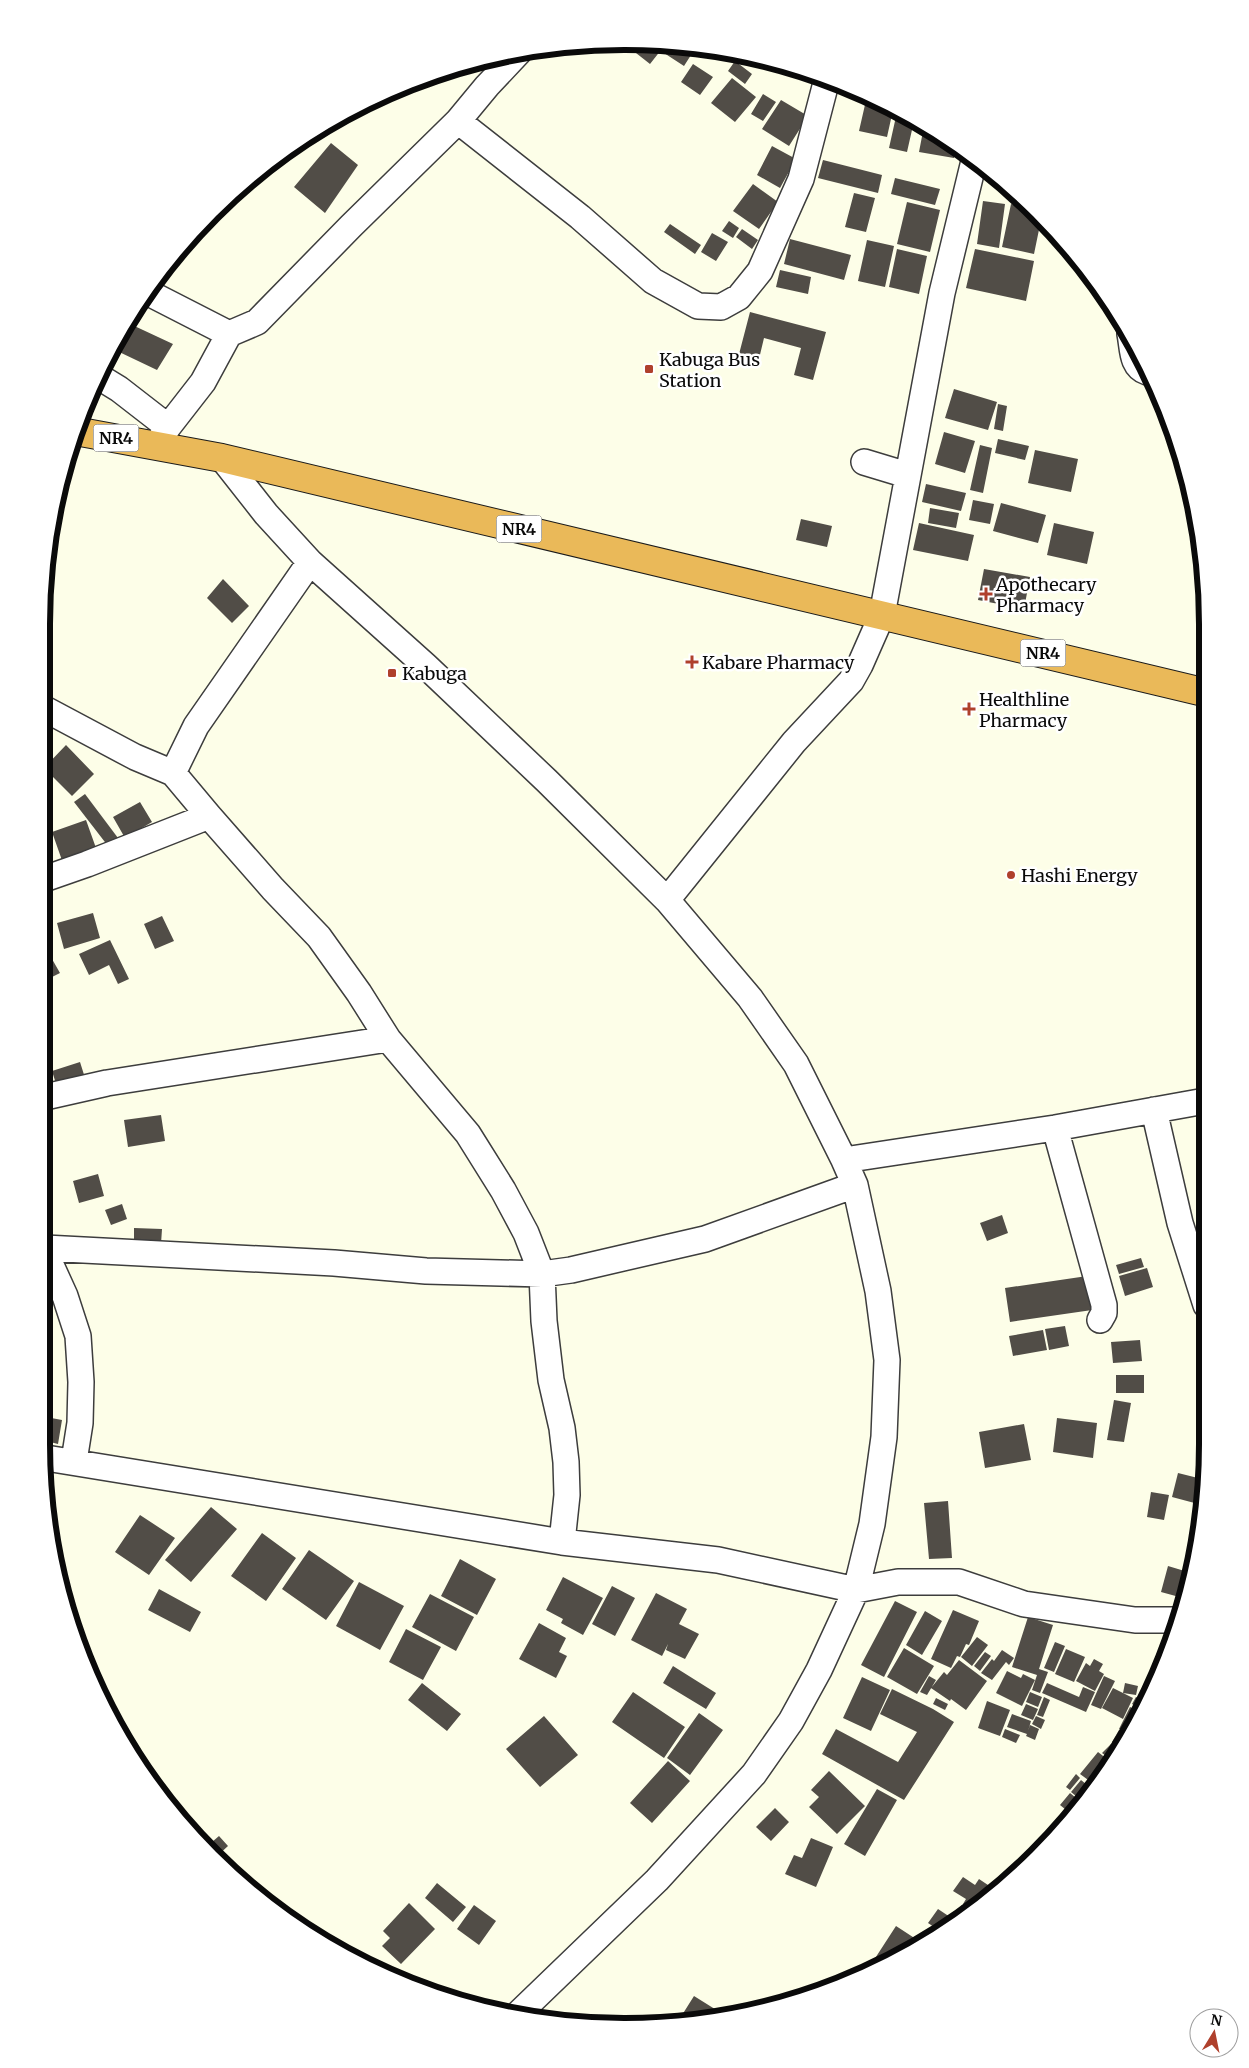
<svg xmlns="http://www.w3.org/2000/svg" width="1249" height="2068" font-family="Merriweather,serif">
<rect width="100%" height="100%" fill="#fdfee8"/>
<!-- building -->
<path fill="#514d47" d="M622 42 654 44 661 50 650 64Z
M669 46H676L691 55 684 66 664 53Z
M735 61 752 74 745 84 728 71Z
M693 64 713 77 700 95 681 82Z
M732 78 756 97 735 122 711 103Z
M763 94 776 102 763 121 751 114Z
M867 96 893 110 887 137 859 131Z
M781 100 808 116 789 146 762 129Z
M897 112 914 121 907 152 889 148Z
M924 126 949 140 956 146 954 158 919 152Z
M331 143 358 165 325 213 294 187Z
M772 146 796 159 780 188 757 175Z
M823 160 882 175 878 193 818 178Z
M895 178 940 189 935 205 891 194Z
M753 184 778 202 759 229 733 211Z
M854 193 875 198 866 232 845 227Z
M983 201 1005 204 999 248 977 244Z
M907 202 940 210 930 252 897 244Z
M1011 204 1025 207 1041 220 1034 254 1002 247Z
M729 221 739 228 733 238 722 231Z
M670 224 701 245 695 254 664 232Z
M742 229 758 240 752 249 736 237Z
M712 233 728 242 716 261 701 252Z
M790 239 851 255 844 280 784 264Z
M867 240 894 246 885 287 858 281Z
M897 249 927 256 919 294 889 287Z
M975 249 1034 261 1026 301 966 288Z
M780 270 811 277 808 294 776 287Z
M750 312 826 332 813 380 794 375 801 348 764 338 758 363 738 358Z
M128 323 173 344 157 370 115 350Z
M954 389 997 402 988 430 945 418Z
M998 404 1007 406 1003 431 994 429Z
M944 432 975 441 965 473 935 464Z
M998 439 1029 446 1025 460 995 453Z
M980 445 992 448 983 493 970 490Z
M1035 450 1078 459 1071 492 1028 483Z
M926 484 966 493 961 511 922 502Z
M973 500 994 504 990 524 969 520Z
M1001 503 1046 515 1038 543 993 531Z
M930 508 959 513 956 528 928 523Z
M801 519 832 526 827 547 796 540Z
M919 523 974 535 968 561 913 550Z
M1054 523 1094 532 1087 564 1047 555Z
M984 569 1030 577 1024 609 978 600Z
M223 579 249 606 232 623 207 598Z
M66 745 94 774 72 796 44 768Z
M85 794 118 838 108 846 74 802Z
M140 802 152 822 125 838 113 817Z
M86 820 96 848 64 866 52 832Z
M93 913 100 938 64 949 57 923Z
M162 916 174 941 155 949 144 924Z
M110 940 129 979 118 984 109 965 89 975 79 954Z
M44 945 60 973 46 980 44 977Z
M80 1062 86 1081 58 1090 52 1071Z
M161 1115 165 1141 128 1147 124 1120Z
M98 1174 104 1196 79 1203 73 1181Z
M122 1204 127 1219 111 1225 105 1210Z
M1002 1215 1008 1233 987 1241 980 1223Z
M134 1228 162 1229 161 1244 134 1243Z
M1141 1258 1144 1267 1119 1274 1116 1265Z
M1147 1268 1153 1287 1125 1296 1119 1276Z
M1094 1275 1099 1309 1010 1322 1005 1288Z
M1065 1326 1069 1346 1049 1350 1045 1329Z
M1043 1330 1047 1350 1013 1356 1009 1336Z
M1140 1340 1142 1361 1113 1363 1111 1342Z
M1116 1375H1144V1393H1116Z
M1114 1400 1131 1403 1124 1442 1107 1440Z
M46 1417 62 1420 58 1444 46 1441Z
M1057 1418 1097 1423 1093 1458 1053 1452Z
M1024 1424 1031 1460 985 1468 979 1432Z
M1178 1473 1206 1480 1202 1505 1172 1497Z
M1151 1492 1169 1495 1164 1520 1147 1517Z
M46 1496 54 1498 49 1508 46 1507Z
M948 1501 952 1558 929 1559 924 1503Z
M211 1507 237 1529 191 1582 165 1560Z
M140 1515 175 1538 149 1575 115 1552Z
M262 1533 296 1558 266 1601 231 1576Z
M309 1550 354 1581 326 1620 282 1589Z
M460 1559 496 1579 477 1615 441 1596Z
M1168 1566 1188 1572 1183 1598 1161 1592Z
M563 1577 603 1598 583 1635 561 1623 563 1619 546 1610Z
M359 1582 404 1606 380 1650 336 1626Z
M612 1586 635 1598 615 1636 592 1624Z
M159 1589 201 1612 190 1632 148 1610Z
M656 1593 687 1609 679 1624 699 1634 685 1659 666 1650 668 1644 662 1656 631 1640Z
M430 1594 474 1617 456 1651 412 1627Z
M895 1601 917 1612 884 1677 861 1665Z
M953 1610 979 1621 969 1645 966 1644 960 1657 957 1656 951 1668 931 1659Z
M925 1611 942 1621 922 1655 906 1645Z
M1028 1617 1053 1625 1039 1669 1048 1672 1040 1693 1032 1690 1037 1675 1012 1667Z
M539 1623 566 1638 559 1652 567 1656 556 1678 519 1659Z
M406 1629 441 1647 423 1680 389 1662Z
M977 1637 988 1645 972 1666 961 1657Z
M1055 1642 1065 1646 1054 1672 1044 1668Z
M904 1648 934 1666 917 1694 887 1677Z
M1066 1649 1085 1657 1074 1682 1055 1674Z
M1002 1650 1014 1658 1009 1665 1006 1662 992 1680 981 1673 992 1659 994 1661Z
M985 1652 991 1656 980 1671 974 1666Z
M1094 1659 1103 1664 1099 1671 1104 1674 1095 1691 1076 1681 1086 1663 1090 1666Z
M959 1660 987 1681 966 1710 951 1699 950 1701 931 1688 944 1672 947 1675Z
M673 1666 716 1693 706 1709 663 1683Z
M1007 1671 1021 1678 1023 1674 1035 1680 1022 1706 996 1693Z
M929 1676 936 1680 927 1695 920 1692Z
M1104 1676 1115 1681 1101 1709 1091 1705Z
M862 1677 890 1690 871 1731 843 1718Z
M422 1683 461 1714 447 1731 408 1700Z
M1047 1683 1079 1697 1083 1687 1095 1692 1086 1712 1042 1693Z
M1125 1683 1138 1686 1136 1695 1123 1693Z
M1113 1688 1133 1698 1123 1719 1102 1708Z
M892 1689 933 1709 954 1722 904 1800 822 1754 836 1729 898 1762 917 1732 880 1714Z
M633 1692 685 1727 664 1758 612 1722Z
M1030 1692 1042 1697 1038 1707 1026 1702Z
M1044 1697 1050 1700 1043 1717 1037 1715Z
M1136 1697 1143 1700 1137 1707 1132 1704Z
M936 1698 948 1704 945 1710 933 1704Z
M987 1701 1010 1710 1000 1736 978 1728Z
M1026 1704 1038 1709 1033 1720 1021 1715Z
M1130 1707 1136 1710 1125 1732 1119 1729Z
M699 1713 723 1730 690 1775 667 1758Z
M1012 1714 1031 1721 1028 1731 1030 1725 1039 1729 1035 1740 1026 1736 1027 1734 1007 1727Z
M544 1716 578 1755 540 1787 506 1749Z
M1036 1716 1045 1720 1041 1729 1032 1724Z
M1005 1729 1020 1735 1016 1743 1002 1737Z
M1119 1730 1125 1734 1118 1746 1112 1742Z
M1111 1744 1118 1749 1110 1759 1102 1753Z
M1098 1752 1112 1763 1095 1785 1080 1774Z
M668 1761 690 1781 652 1823 630 1803Z
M829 1771 865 1806 837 1834 809 1807 819 1797 811 1790Z
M1076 1774 1080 1778 1070 1790 1066 1787Z
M1081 1780 1092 1789 1082 1801 1071 1792Z
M877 1789 897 1800 865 1856 844 1844Z
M1070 1793 1081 1802 1071 1814 1060 1805Z
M775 1808 789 1822 771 1841 756 1827Z
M219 1836 228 1846 215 1858 205 1848Z
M811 1838 833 1847 816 1887 785 1874 794 1855 802 1858Z
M963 1877 975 1885 979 1879 997 1891 973 1910 963 1904 966 1899 953 1891Z
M437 1883 466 1907 453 1922 425 1898Z
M409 1903 435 1929 401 1964 382 1946 390 1938 383 1931Z
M474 1905 496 1921 479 1945 457 1929Z
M962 1905 972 1911 965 1915 958 1911Z
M938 1909 950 1917 940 1931 928 1923Z
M956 1912 963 1917 946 1927Z
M896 1926 919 1941 916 1946 879 1968 872 1963Z
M694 1996 726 2016 701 2022 677 2023Z"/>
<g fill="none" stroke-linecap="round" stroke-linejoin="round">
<!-- minor casing -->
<g stroke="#3d3d3d" stroke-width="28">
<path id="minor" d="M458 121 580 217 653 281 698 306 721 307 739 297 760 271 801 179 827 79
M147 292 229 334
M1130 334C1133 348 1131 367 1147 372
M101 378 119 389 168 427
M156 446 168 427 203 382 229 334 257 322 351 226 458 121 487 86 519 52
M222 458 266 514 310 562 426 666 547 781 667 900 750 998 796 1064 844 1160 855 1185 878 1291 887 1360 884 1437 872 1524 856 1590 819 1670 791 1721 754 1774 657 1880 516 2016
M864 462 907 475
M43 708 135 757 173 773
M209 816 173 773 196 726 310 562
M44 879 87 864 209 816 273 889 319 937 359 993 388 1039 468 1134 503 1190 526 1233 542 1274 544 1321 551 1380 562 1428 566 1462 567 1495 562 1542
M667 900 794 742 851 681 860 665 882 615 942 293 974 161
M45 1097 107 1083 388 1039
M1154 1110 1180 1223 1206 1305
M1055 1128 1104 1305V1313L1100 1320
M844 1160 1055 1128 1205 1101
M45 1248 334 1263 426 1271 542 1274 571 1270 705 1239 855 1185
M45 1252 65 1296 78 1336 81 1382 80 1423 74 1461
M46 1458 562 1542 718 1560 856 1590 898 1582H959L1024 1604 1135 1620H1179"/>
</g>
<!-- highway casing -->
<g stroke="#1b1b1b" stroke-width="30">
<path id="highway" d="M75 431 222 458 1203 692"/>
</g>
<!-- minor -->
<use href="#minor" stroke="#fff" stroke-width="25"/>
<!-- highway -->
<use href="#highway" stroke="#eab959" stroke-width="28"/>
</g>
<!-- markers -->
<g fill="#af402c" stroke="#fff" stroke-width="2">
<rect x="644" y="364" width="10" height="10" rx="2.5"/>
<path d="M983.5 586.5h5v5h5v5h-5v5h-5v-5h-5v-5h5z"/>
<path d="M689.5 654.5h5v5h5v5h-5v5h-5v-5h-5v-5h5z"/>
<rect x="387" y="668" width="10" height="10" rx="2.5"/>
<path d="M966.5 701.5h5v5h5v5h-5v5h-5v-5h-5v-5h5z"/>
<circle cx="1011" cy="875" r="5"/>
</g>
<g text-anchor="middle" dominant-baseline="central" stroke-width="5" stroke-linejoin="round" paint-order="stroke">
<!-- shield labels -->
<g fill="#fff" stroke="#545454" stroke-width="1">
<rect x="93.5" y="424.5" width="45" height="27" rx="4"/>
<rect x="496.5" y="515.5" width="45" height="27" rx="4"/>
<rect x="1020.5" y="639.5" width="45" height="27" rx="4"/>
</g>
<g font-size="16" font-weight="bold" fill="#0a0a0a">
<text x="116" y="438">NR4</text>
<text x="519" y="529">NR4</text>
<text x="1043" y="653">NR4</text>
</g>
<!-- poi labels -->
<g font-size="18" fill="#0a0a0a" stroke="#fff" text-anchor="start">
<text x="659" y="359">Kabuga Bus<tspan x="659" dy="21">Station</tspan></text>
<text x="996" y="584">Apothecary<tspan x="996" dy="21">Pharmacy</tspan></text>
<text x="702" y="662">Kabare Pharmacy</text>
<text x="402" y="673">Kabuga</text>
<text x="979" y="699">Healthline<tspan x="979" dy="21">Pharmacy</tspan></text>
<text x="1021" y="875">Hashi Energy</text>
</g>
</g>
<!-- crop -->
<path d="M0 0H1249V2068H0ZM624 50H625A574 574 0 0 1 1199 624V1444A574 574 0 0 1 625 2018H624A574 574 0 0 1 50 1444V624A574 574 0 0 1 624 50Z" fill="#fff" fill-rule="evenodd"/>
<path fill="none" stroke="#0a0a0a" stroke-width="6" d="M624 50H625A574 574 0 0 1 1199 624V1444A574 574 0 0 1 625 2018H624A574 574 0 0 1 50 1444V624A574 574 0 0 1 624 50Z"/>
<!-- north arrow -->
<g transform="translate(1214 2033) rotate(10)"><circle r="24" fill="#ffffff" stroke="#9d9d9d"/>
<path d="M0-4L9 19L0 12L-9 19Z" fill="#af402c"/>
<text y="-8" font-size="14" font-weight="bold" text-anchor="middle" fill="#0a0a0a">N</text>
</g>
</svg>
